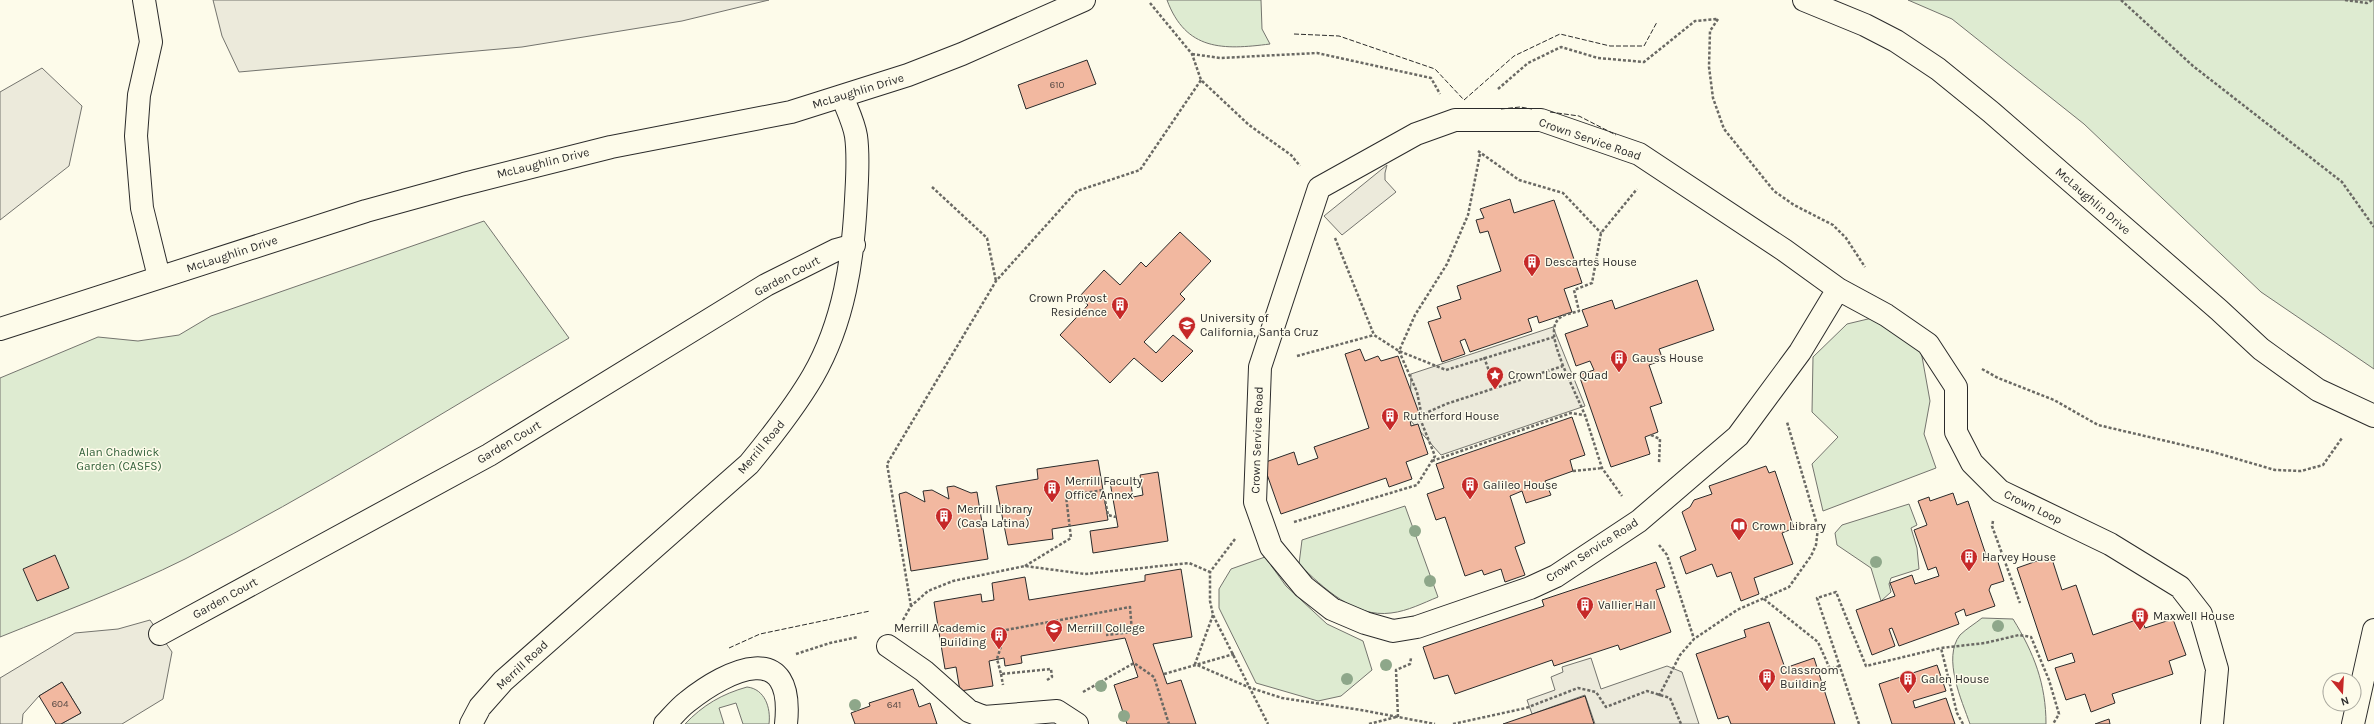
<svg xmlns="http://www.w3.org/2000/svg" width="2374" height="724" font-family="Karla,sans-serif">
<rect width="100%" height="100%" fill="#fdfbea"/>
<!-- green -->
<path fill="#deebd1" stroke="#74746e" d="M1167 0H1261L1262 29 1270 44C1223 50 1186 51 1167 0Z
M1908 0H2374V369L2261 292 2084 124 1952 19Z
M484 221 569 338C442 413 316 492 185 559 125 589 62 612 0 637V378L98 337 138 341 179 335 211 316Z
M1872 318 1921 351 1930 401 1924 434 1936 468 1823 511 1812 464 1838 437 1812 412 1813 357 1847 324Z
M1909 504 1917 525 1911 528 1917 548 1919 569 1891 578 1889 584 1891 592 1881 601 1871 568 1837 545 1835 533 1842 525Z
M1405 506 1438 597C1423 603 1408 611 1391 613 1355 618 1323 588 1299 564L1302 540Z
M1265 557 1286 586 1327 624 1363 641 1372 670 1341 696 1318 701 1256 683 1219 608V589L1231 569Z
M1982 618 2013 619C2034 653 2046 684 2046 724H1970C1962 701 1942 658 1960 635 1966 629 1976 623 1982 618Z
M747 687C765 689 771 708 769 724H743L736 703 719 708 724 724H685C703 705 722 694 747 687Z"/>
<!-- parking -->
<path fill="#eceadb" stroke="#74746e" d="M213 0H769L682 21 522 47 239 72 222 36Z
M42 68 82 106 69 166 0 220V92Z
M1387 165 1385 173V180L1396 192 1342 235 1324 216Z
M1553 327 1585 406 1441 455 1410 420 1411 374Z
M150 620 172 652 163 699 122 724H61L81 713 62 682 39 696 23 714 22 724H0V678L75 633 118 629Z
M1591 658 1601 689 1667 666 1682 672 1699 724H1595L1585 695 1532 714 1527 700 1555 690 1551 677 1563 672 1562 667Z"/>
<!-- building -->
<path fill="#f2b8a0" stroke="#2b2b2b" d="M1087 60 1096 84 1026 109 1018 85Z
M1510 199 1514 213 1554 200 1582 283 1564 289 1572 312 1539 323 1537 316 1528 319 1532 331 1470 352 1465 339 1460 341 1465 354 1442 362 1428 322 1441 318 1437 307 1461 299 1457 286 1501 271 1488 231 1480 233 1476 220 1484 218 1480 209Z
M1180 232 1211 261 1180 294 1185 299 1144 342 1156 353 1173 335 1193 351 1162 382 1134 358 1110 383 1060 335 1088 305 1079 297 1104 270 1120 285 1141 262 1146 267Z
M1697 280 1714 330 1659 349 1663 360 1649 365 1662 403 1650 407 1658 432 1645 437 1650 454 1611 467 1579 375 1594 370 1590 361 1576 366 1565 334 1588 326 1582 310 1612 300 1615 309Z
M1360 349 1365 361 1378 356 1381 361 1398 356 1419 413 1410 420 1411 426 1418 424 1428 454 1406 462 1412 479 1389 487 1386 478 1281 514 1263 463 1294 452 1298 465 1318 458 1314 447 1369 428 1345 354Z
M1572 417 1585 455 1570 460 1573 471 1545 481 1551 495 1526 503 1522 491 1510 496 1525 543 1515 547 1525 575 1505 582 1501 569 1484 575 1482 570 1465 576 1445 517 1436 520 1427 494 1444 488 1436 464Z
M1098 460 1108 520 1052 529 1053 539 1008 545 996 486 1038 479 1037 469Z
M1766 466 1769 473 1775 471 1794 528 1782 533 1793 564 1754 578 1759 594 1741 601 1731 572 1717 577 1712 564 1686 574 1680 557 1696 550 1682 512 1690 507 1694 500 1712 494 1709 486Z
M1158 472 1168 541 1093 553 1090 531 1118 527 1110 482 1130 479 1133 497 1143 495 1140 475Z
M954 486 971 493 977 492 988 559 911 571 899 494 906 492 925 502 923 491 932 490 949 499 947 487Z
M1953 493 1957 505 1968 501 1987 558 1996 556 2004 581 1991 585 1989 590 1995 606 1966 616 1964 609 1955 613 1959 624 1899 646 1892 628 1889 629 1895 646 1872 655 1856 610 1895 596 1890 583 1912 575 1915 584 1939 576 1936 567 1928 570 1914 530 1927 525 1918 501 1929 497 1930 501Z
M55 555 69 588 37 601 23 569Z
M2051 556 2062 590 2076 585 2093 635 2142 618 2145 628 2173 619 2186 655 2169 661 2173 674 2112 694 2115 703 2091 712 2085 694 2066 700 2055 668 2075 662 2072 653 2048 661 2017 568Z
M1656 562 1665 587 1656 590 1671 632 1620 650 1618 645 1554 666 1552 660 1455 694 1448 675 1434 679 1423 647 1544 606 1542 600Z
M1181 569 1192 637 1153 644 1167 684 1181 680 1196 724H1127L1114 685 1138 677 1125 638 1021 656 1022 663 1005 666 1004 658 989 661 993 686 960 691 956 667 945 669 934 602 981 594 982 602 994 600 992 583 1025 577 1029 600 1145 581V575Z
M1769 622 1785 668 1814 658 1835 724H1731L1728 716 1718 719 1696 654 1746 637 1744 630Z
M1937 665 1946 691 1913 701 1915 708 1946 698 1955 724H1892L1879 684Z
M62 682 81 713 61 724H56L39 696Z
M913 689 919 707 930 703 937 724H855L851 713 870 706 869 703Z
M1585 696 1594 724H1503Z
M2109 719 2110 724H2095Z"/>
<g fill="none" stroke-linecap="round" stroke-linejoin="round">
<!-- minor casing -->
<g stroke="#2b2b2b" stroke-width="24">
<path id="minor" d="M144 0 151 42 139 95 136 136 142 208 159 277
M1838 289 1800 352 1738 436 1639 521 1556 576 1530 588 1417 627 1393 631 1365 623 1332 609 1304 587 1271 547 1255 502 1260 367 1319 188 1416 134 1455 120H1541L1639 154 1784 250 1838 289 1886 315 1928 344 1956 387V432L1972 463 2000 491 2110 544 2180 587 2201 614 2217 669 2212 724
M0 329 366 211 464 184 611 147 791 112 908 75 962 54 1084 0
M160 634 489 455 766 285 836 250 854 245
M888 646 924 671 969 711 984 717 1057 711 1077 724
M471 724 480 707 503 681 749 464C772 436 795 407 813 376 844 322 853 260 856 200 857 179 859 157 856 136 854 123 847 109 842 96
M665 724C672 717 679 708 687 702 728 669 795 638 786 724
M2353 724 2374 630"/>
</g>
<!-- major casing -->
<g stroke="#2b2b2b" stroke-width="24">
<path id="major" d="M1804 0 1865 25 1896 41 1938 69 1991 112 2219 310 2261 349 2318 390 2374 416"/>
</g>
<!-- path -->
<path stroke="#6a6964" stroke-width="2.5" stroke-dasharray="3 2" stroke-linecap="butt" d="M2121 0 2193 66 2342 182 2374 227
M2345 0 2367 3 2372 0
M1150 3 1192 54 1201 80 1249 125 1291 155 1300 166
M1718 19 1710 31 1709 67 1713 98 1724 129 1774 191 1794 205 1833 225 1846 238 1865 267
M1192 54 1220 58 1317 53 1431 78 1440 94
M1498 89 1528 63 1561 47 1598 58 1644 62 1695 21 1717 19
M1478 151 1519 180 1563 193 1601 233
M932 187 987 238 996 281
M1335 238 1374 335 1399 351 1446 370 1554 337
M1297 356 1374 335
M1484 357 1495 388
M1563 366C1559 353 1546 327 1561 317 1565 314 1573 313 1579 311L1574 290 1592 283 1601 233 1637 189
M1982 369 1998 378 2054 400 2098 425 2213 452 2275 470 2301 471 2323 465 2342 438
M1415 417 1421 412 1417 392 1399 351 1415 315 1447 264 1468 215 1480 154
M1410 420 1446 404 1563 366 1585 415 1602 468 1622 496
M1651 435 1660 439 1659 464
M1432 461 1571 413 1584 415
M1573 471 1602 468
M1993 521 1992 526 2020 603
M1294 522 1417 485 1435 456 1419 416
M1235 539 1210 572V601L1213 615 1268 724
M1659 545 1667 555 1694 639
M1025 566 1071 538 1066 496 1103 490 1108 515 1116 517
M1764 599 1818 642 1830 669 1840 666
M911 606 887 464 996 281 1077 191 1140 170 1201 80
M1213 615 1195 664 1248 687 1282 698 1361 710 1435 724
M903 620 911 606 928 591 953 581 1025 566 1085 574 1189 563 1210 572
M796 654 830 643 858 637
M1001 674 1003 685
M1164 674 1234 654
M1047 680 1052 677 1051 669 1001 674 997 659 1006 630 1130 607 1132 632 1106 635
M1083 692 1134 663 1154 677 1169 724
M1659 696 1680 655 1694 639 1737 610 1789 587 1811 556 1816 545 1818 528 1787 422
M1398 717 1396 670 1410 664 1411 658
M1369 724 1396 717
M1453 724 1526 708 1578 688 1596 692 1606 707 1647 691 1670 698 1681 724
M1859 724 1817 598 1836 592 1866 666 1941 648
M1963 724 1957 713 1941 648 1985 643 2019 635 2031 637 2049 680 2059 714 2053 724"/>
<!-- minor -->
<use href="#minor" stroke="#fdfbea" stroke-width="22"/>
<!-- major -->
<use href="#major" stroke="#fdfbea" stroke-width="22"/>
<!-- fence -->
<path stroke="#2b2b2b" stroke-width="1" stroke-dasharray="5 2" stroke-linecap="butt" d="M1294 34 1339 36 1435 69 1464 100 1514 56 1560 34 1610 46H1644L1657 22
M1501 109 1520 107 1532 109
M1550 112 1579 116 1616 135
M729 648 760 634 870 611"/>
</g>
<!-- trees -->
<g fill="#8ea78a">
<circle cx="1415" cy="531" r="6"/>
<circle cx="1876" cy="562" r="6"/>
<circle cx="1430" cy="581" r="6"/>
<circle cx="1998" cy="626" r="6"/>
<circle cx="1386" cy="665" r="6"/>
<circle cx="1347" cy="679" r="6"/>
<circle cx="1101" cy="686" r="6"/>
<circle cx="855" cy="705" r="6"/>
<circle cx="1124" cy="716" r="6"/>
</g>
<!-- icons -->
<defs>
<g id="building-pin" transform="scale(0.9)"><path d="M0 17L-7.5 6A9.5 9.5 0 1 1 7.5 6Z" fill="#c62828" stroke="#fdfbea"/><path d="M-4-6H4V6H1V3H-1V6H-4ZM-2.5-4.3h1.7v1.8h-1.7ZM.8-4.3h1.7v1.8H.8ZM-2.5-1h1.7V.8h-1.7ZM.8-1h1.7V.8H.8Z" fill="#fff"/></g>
<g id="university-pin" transform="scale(0.9)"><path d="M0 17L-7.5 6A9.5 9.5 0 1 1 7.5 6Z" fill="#c62828" stroke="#fdfbea"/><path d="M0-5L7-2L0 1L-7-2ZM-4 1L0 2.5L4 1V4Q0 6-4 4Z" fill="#fff"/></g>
<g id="sight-pin" transform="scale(0.9)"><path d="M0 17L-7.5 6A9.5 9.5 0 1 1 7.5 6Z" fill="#c62828" stroke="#fdfbea"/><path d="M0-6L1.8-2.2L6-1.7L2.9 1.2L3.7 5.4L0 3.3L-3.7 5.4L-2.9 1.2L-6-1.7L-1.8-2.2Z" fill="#fff"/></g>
<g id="library-pin" transform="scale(0.9)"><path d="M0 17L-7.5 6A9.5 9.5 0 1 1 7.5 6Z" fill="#c62828" stroke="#fdfbea"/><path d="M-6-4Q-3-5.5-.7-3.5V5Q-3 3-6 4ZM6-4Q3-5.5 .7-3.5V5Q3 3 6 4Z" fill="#fff"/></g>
</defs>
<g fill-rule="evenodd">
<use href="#building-pin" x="1532" y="262"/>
<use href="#building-pin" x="1120" y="305"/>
<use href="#university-pin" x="1187" y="325"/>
<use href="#building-pin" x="1619" y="358"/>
<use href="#sight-pin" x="1495" y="375"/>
<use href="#building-pin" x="1390" y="416"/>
<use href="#building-pin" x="1470" y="485"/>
<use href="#building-pin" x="1052" y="488"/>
<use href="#building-pin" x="944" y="516"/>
<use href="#library-pin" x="1739" y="526"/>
<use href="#building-pin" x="1969" y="557"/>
<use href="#building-pin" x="1585" y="605"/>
<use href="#building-pin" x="2140" y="616"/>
<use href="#university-pin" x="1054" y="628"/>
<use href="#building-pin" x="999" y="635"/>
<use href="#building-pin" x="1767" y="677"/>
<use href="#building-pin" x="1908" y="679"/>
</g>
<g text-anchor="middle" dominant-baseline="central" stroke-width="3" stroke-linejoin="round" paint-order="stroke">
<!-- number labels -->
<g font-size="10" fill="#5d4e48">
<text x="1057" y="85">610</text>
<text x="60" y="704">604</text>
<text x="894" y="705">641</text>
</g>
<!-- street labels -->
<g font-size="12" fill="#2b2b2b" stroke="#fdfbea">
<text transform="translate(858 91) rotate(-17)">McLaughlin Drive</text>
<text transform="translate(1590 139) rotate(19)">Crown Service Road</text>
<text transform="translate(543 163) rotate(-14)">McLaughlin Drive</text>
<text transform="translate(2093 201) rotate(41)">McLaughlin Drive</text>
<text transform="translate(232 254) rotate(-18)">McLaughlin Drive</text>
<text transform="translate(787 276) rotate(-28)">Garden Court</text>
<text transform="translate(1257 440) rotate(-88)">Crown Service Road</text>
<text transform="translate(509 442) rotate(-31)">Garden Court</text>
<text transform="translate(761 447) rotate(-50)">Merrill Road</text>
<text transform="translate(2033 507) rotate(26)">Crown Loop</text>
<text transform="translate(1592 550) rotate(-33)">Crown Service Road</text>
<text transform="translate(225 598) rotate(-29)">Garden Court</text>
<text transform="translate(522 665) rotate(-43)">Merrill Road</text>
</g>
<!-- poi labels -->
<g font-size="12" fill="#2b2b2b" stroke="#fdfbea" text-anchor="start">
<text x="1545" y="262">Descartes House</text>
<text x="1107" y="298" text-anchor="end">Crown Provost<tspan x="1107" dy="14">Residence</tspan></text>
<text x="1200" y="318">University of<tspan x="1200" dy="14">California, Santa Cruz</tspan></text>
<text x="1632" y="358">Gauss House</text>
<text x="1508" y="375">Crown Lower Quad</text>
<text x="1403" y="416">Rutherford House</text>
<text x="1065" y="481">Merrill Faculty<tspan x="1065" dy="14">Office Annex</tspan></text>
<text x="1483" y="485">Galileo House</text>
<text x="957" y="509">Merrill Library<tspan x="957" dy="14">(Casa Latina)</tspan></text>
<text x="1752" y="526">Crown Library</text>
<text x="1982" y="557">Harvey House</text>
<text x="1598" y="605">Vallier Hall</text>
<text x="2153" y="616">Maxwell House</text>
<text x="986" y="628" text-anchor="end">Merrill Academic<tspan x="986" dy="14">Building</tspan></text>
<text x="1067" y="628">Merrill College</text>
<text x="1780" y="670">Classroom<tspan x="1780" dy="14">Building</tspan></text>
<text x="1921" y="679">Galen House</text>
</g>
<!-- park labels -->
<g font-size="12" fill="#34623c" stroke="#fdfbea">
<text x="119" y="452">Alan Chadwick<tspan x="119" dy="14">Garden (CASFS)</tspan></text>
</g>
</g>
<!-- north arrow -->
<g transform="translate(2342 692) rotate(162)"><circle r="19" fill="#fdfbea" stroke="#a9a89e"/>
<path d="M0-3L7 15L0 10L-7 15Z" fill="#c62828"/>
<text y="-6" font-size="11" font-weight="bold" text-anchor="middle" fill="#2b2b2b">N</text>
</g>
</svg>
